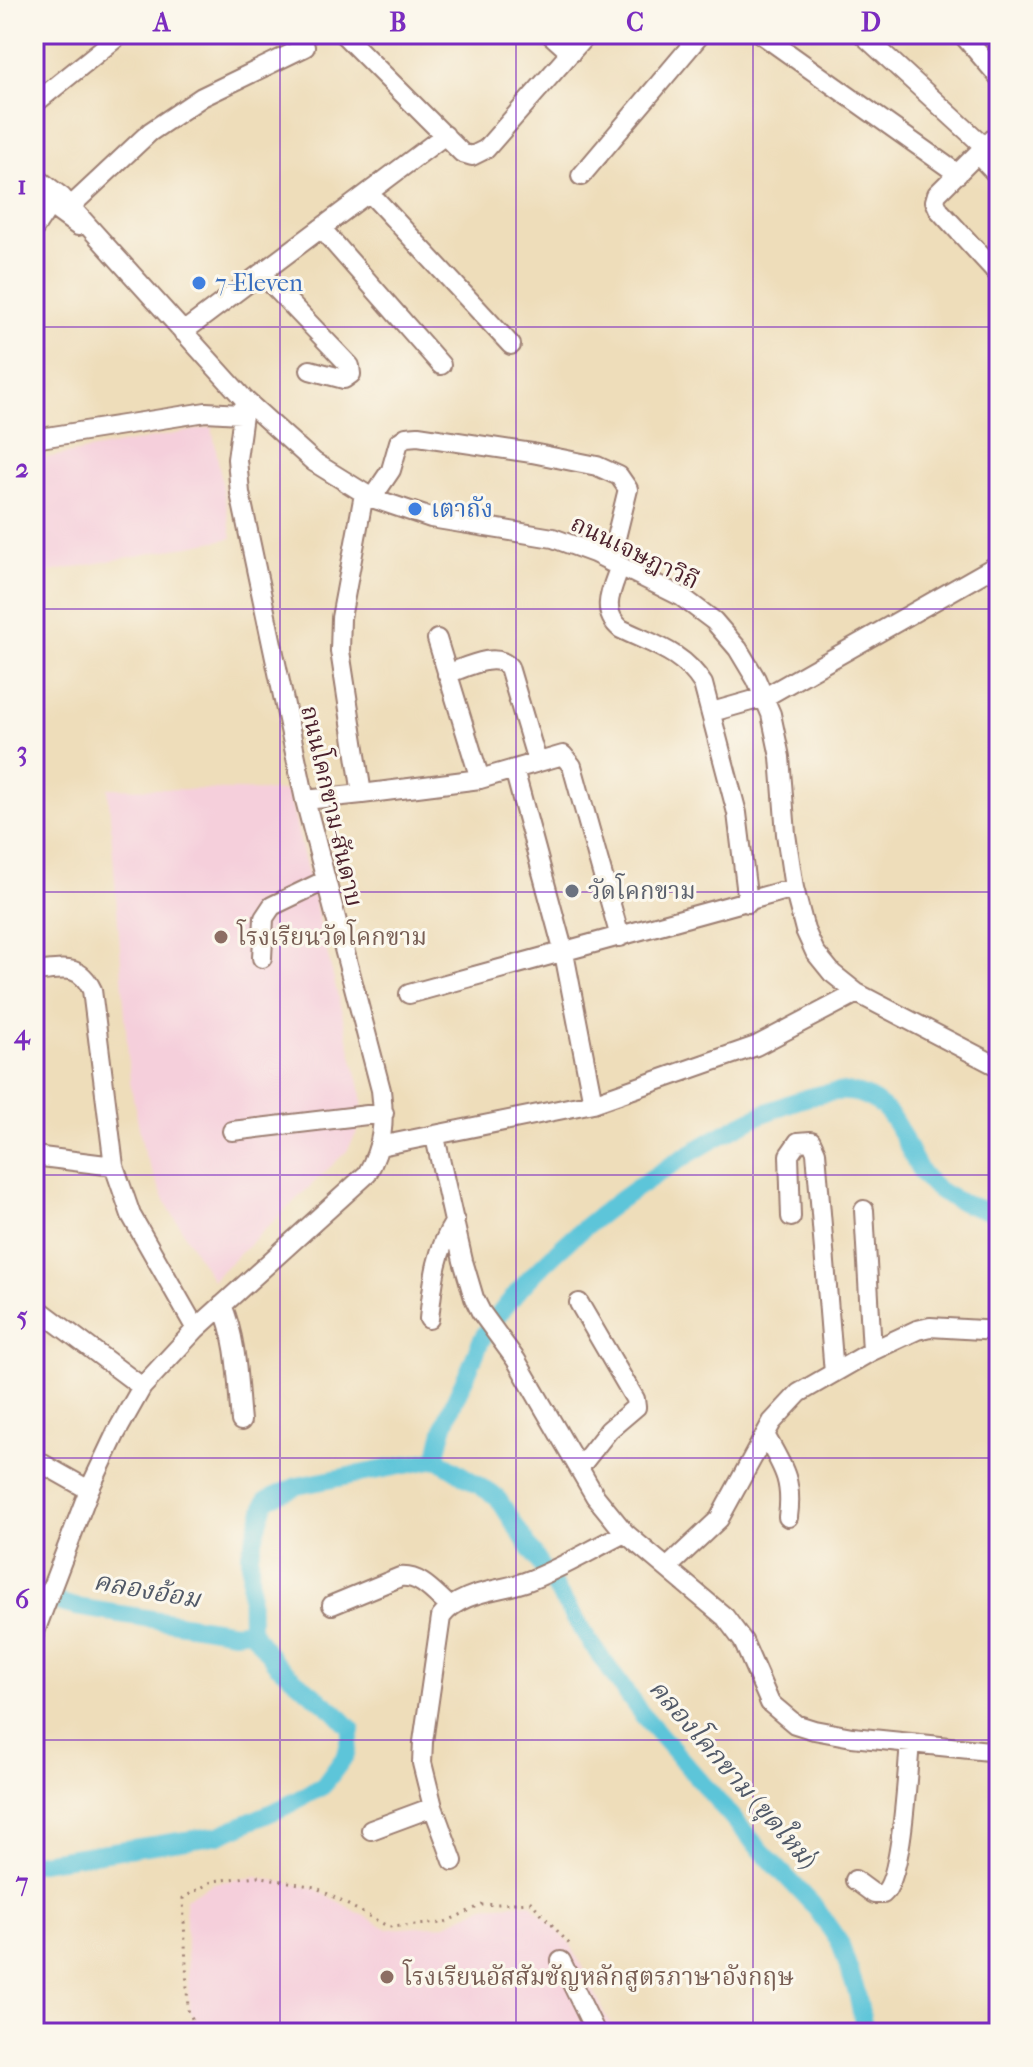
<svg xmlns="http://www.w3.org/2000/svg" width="1033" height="2067" font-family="'IM FELL French Canon','Noto Serif Thai',serif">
<rect width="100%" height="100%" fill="#fbf7ec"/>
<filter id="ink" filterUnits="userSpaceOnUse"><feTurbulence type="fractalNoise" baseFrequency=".0125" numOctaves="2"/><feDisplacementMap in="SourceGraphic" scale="16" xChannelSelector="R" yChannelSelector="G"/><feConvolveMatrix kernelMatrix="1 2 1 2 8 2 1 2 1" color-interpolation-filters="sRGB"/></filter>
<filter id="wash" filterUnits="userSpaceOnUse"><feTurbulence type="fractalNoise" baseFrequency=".006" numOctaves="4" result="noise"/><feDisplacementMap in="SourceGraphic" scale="32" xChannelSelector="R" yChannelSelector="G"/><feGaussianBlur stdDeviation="1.8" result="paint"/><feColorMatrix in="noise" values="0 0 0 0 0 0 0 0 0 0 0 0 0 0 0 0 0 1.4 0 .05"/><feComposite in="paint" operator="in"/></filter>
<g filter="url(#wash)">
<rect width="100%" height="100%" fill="#eeddba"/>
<!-- built -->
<path fill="#f5cfdb" d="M212 427 232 538 34 575V460Z
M108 788 288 791 362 1096V1123L347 1151 212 1280 166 1203 144 1153 130 1082Z
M256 1877 314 1888 388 1929 444 1925 483 1906 530 1903 570 1943 615 2033H200L189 2010 185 1899 213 1883Z"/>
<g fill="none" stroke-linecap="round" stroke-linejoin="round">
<!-- canal -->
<path stroke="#5dc5d9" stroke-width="18" d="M437 1459C441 1428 453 1403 467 1374 472 1364 476 1352 481 1341 488 1327 500 1313 509 1302 534 1271 566 1242 596 1218 645 1179 798 1075 859 1094 907 1108 902 1162 937 1189 955 1202 978 1209 999 1213
M437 1459 497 1497 590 1642 640 1712 757 1846 815 1907 840 1943 857 1993 865 2033
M34 1596 76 1607 234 1632 251 1630
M34 1863 219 1835 284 1807 323 1786 346 1755 352 1730 334 1711 276 1664 251 1630 250 1553 266 1500 297 1486 437 1459"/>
</g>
</g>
<g filter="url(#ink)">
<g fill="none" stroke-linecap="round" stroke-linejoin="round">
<!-- minor casing -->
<g stroke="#9c7e72" stroke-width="22">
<path id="minor" d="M343 34 462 153 472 156 486 149 587 34
M550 34 571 53
M761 34 958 174
M862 34 985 147
M962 34 999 77
M34 104 121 34
M999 132 937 194 935 201 939 210 999 275
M977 154 999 177
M34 176 62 197 245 400 314 462 372 498 431 518 553 538 594 553 682 597 714 621 738 649 756 679 771 714 780 757 786 834 794 888 805 930 815 952 832 973 857 993 999 1067
M581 176 701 34
M369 192 511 345
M34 194 78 226
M71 206 150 132 202 97 305 47
M321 228 441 365
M34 229 50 205
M261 273 350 366 351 374 344 379 310 370
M183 332 445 135
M34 439 206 412 241 414
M364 494 341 618 340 651 362 794 480 779 563 755 572 766 620 937
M372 498 391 470 399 442 406 437 418 436 532 453 597 466 619 476 628 489 610 562
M620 566C612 589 599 611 621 629 654 645 683 652 703 684L737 813 748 903
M437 639 480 779
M447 674C465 668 495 651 509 667L537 761
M712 712 765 697 999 564
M514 769 564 953 593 1103
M305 800 362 794
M262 958 264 918 272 906 324 881
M34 972C61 970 79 962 92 990L114 1166 131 1215 196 1329
M409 994 794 888
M232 1131 384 1113
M435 1137 463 1261 474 1298 481 1312 516 1360 595 1496 625 1533 725 1617 743 1641 770 1703 795 1724 814 1730 852 1737 999 1752
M380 1146 593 1103 756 1046 857 993
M34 1156 114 1166
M864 1210 872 1351
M791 1217 789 1155 798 1142 811 1141 816 1152 834 1373
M222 1305C238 1343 237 1381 241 1421
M34 1306 142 1387
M429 1319C433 1283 435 1252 455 1221
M765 1435C783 1467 793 1480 788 1517
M34 1459 89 1490
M579 1468 609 1430 636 1407 635 1399 579 1303
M668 1567 719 1519 772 1422 799 1393 872 1351 917 1330 930 1327 999 1331
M332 1605 400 1577C421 1575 434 1593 449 1606
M34 1634 89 1490 116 1433 142 1387 196 1329 367 1174C383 1146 385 1122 381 1090L305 800 240 493 237 459 245 400
M371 1830 433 1807
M453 1861 433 1807 422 1763 423 1742 441 1617C461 1591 496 1592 525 1582 559 1570 592 1549 625 1533
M855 1880 874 1894H883C903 1879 907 1771 910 1743
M561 1961 596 2033"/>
</g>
<!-- path -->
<path stroke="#9c7e72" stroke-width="3" stroke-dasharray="2 6" stroke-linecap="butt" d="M199 2033 188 2010 183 1898 213 1881 257 1876 315 1887 389 1927 443 1923 482 1905 531 1902 573 1948"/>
<!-- minor -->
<use href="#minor" stroke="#fff" stroke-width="18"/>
</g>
</g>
<!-- grid -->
<path fill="none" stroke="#7b2cbf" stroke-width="2" stroke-opacity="0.55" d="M280 34V2033M516 34V2033M753 34V2033M34 327H999M34 609H999M34 892H999M34 1175H999M34 1458H999M34 1740H999"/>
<!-- markers -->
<g fill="#3f7fe0" stroke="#fbf7ec" stroke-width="3">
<circle cx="199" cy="283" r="8"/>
<circle cx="415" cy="509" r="8"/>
</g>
<circle fill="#6b7280" stroke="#fbf7ec" stroke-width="3" cx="572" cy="891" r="8"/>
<g fill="#8d6e63" stroke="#fbf7ec" stroke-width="3">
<circle cx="221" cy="937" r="8"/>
<circle cx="387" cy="1977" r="8"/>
</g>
<g text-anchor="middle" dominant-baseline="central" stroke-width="6" stroke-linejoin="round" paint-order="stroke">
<!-- shop labels -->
<g font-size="24" fill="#366cbe" stroke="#fbf7ec" text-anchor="start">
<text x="215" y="283">7-Eleven</text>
<text x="431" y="509">เตาถัง</text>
</g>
<!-- street labels -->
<g font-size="24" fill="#4a1f2b" stroke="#fbf7ec">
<text transform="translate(635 552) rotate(26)">ถนนเจษฎาวิถี</text>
<text transform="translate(332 806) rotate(77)">ถนนโคกขาม-สันดาบ</text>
</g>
<!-- worship labels -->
<g font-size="24" fill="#5b616d" stroke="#fbf7ec" text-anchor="start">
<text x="588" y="891">วัดโคกขาม</text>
</g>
<!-- education labels -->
<g font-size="24" fill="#785e54" stroke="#fbf7ec" text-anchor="start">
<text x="237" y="937">โรงเรียนวัดโคกขาม</text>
<text x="403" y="1977">โรงเรียนอัสสัมชัญหลักสูตรภาษาอังกฤษ</text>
</g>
<!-- water labels -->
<g font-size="26" font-style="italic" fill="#515968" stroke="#fbf7ec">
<text transform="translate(147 1590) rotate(10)">คลองอ้อม</text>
<text transform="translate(733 1774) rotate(49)">คลองโคกขาม (ขุดใหม่)</text>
</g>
</g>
<!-- margin -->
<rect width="1033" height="2067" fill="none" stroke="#fbf7ec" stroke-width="88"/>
<rect x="44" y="44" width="945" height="1979" fill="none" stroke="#7b2cbf" stroke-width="3"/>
<g font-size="26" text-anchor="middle" font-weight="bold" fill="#7b2cbf">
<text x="162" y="31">A</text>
<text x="398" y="31">B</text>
<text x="635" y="31">C</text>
<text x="871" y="31">D</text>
<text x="22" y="194">1</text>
<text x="22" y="477">2</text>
<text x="22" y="760">3</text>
<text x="22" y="1043">4</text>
<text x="22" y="1325">5</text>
<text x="22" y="1608">6</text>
<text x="22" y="1891">7</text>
</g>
</svg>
